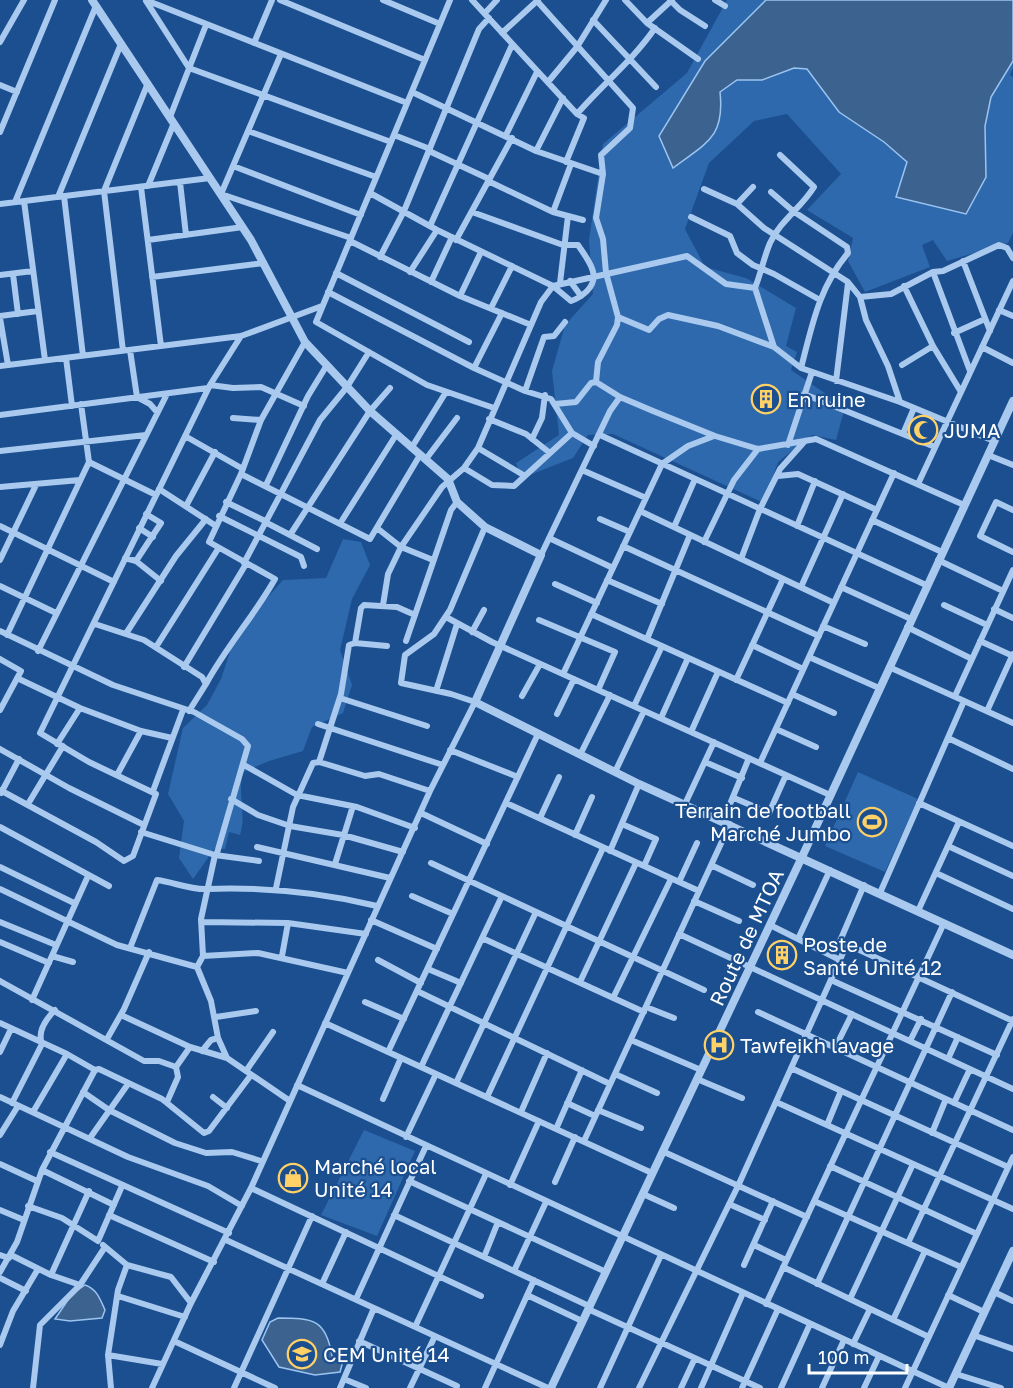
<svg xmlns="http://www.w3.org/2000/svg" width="1013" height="1388" font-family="'Golos Text',sans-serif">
<rect width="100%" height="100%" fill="#1b4f8f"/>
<!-- green -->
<path fill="#2e69ad" d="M727 0H1013V68L1010 75 1013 77V233L1008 243 947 261 933 240 922 245 930 267 865 292 848 261 853 238 807 210 841 174 787 114 754 121 709 163 685 229 705 267 746 278 796 308 786 346 797 352 791 370 845 407 836 440 812 435 778 462 764 503 613 434 588 435 573 458 522 478 516 463 559 435 552 371 565 325 593 294 589 240 603 144 687 73Z
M343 539 361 542 370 565 352 599 340 650 352 685 343 713 312 727 303 751 269 761 243 772C237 794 247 814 240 835L229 832 225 849 215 848 193 879 179 858 184 821 168 794 183 728 207 705 221 679 237 631 283 580 326 578Z
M858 772 918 799 885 872 825 846Z
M364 1130 415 1151 377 1236 321 1215Z"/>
<!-- water -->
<path fill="#3c6290" stroke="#9cc4f0" stroke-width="1.5" d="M766 0H1013V61L991 97 985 126 986 177 966 214 896 197 907 162 884 142 839 112 807 69 794 68 762 80H737L720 92C725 138 706 143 673 168L659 136 705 61Z
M85 1285C97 1289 100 1299 105 1310L102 1318 70 1321 55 1319 72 1294Z
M278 1318C313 1318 326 1319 332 1356L343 1361 340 1372 315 1375 279 1367 262 1340 270 1322Z"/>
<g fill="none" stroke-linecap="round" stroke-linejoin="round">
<!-- minor -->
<path stroke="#a9c9ee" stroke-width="6" d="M280 0 425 60
M383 0 440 24
M450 0 316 322 427 385 494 408
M472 0 577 114 584 118 566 162
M625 0 647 23 698 59
M670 0 680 10 705 26
M715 0 725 6
M146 1 189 68 391 142
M148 1 407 103
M537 1 633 108 630 128 601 155 603 174 596 218 603 239 606 273 618 317 617 325 598 362 596 382
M485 13 497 0
M593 20 656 87
M647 23 672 0
M502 33 538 0
M0 42 24 0
M254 43 272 0
M281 54 221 194 351 238
M548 82 577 47 606 0
M0 85 17 92
M412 92 536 151 603 174
M577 114C602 85 634 59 655 28
M170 117 206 25
M248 131 376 177
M0 132 55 0
M394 135 430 149
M506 135 537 72
M429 151 489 179
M536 151 563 98
M780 155 814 187C802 207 780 221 770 243 764 257 761 273 755 288L774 347 801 368 900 402 994 441
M233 166 361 215
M488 181 553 212 583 220
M180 182 186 235
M148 186 174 123
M141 187 161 346
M704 189 737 204 764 228 848 282 860 297 866 320 888 366 900 402
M771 192 793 211 847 247 848 253C819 287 812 326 801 368
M370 193 437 230 553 286 571 301C577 299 582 296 587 291 602 276 588 260 578 245H563L472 212
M64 196 83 356
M58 197 121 44
M24 201 45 360
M15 202 96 6
M0 204 210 178
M737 204 753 187
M553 212 571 164
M691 217 730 236 737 253 753 265 774 274 820 300
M430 226 512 45
M148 240 243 227
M456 240 512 138
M350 241 460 296 531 325
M380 257 404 211 479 29 489 18
M963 261 990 331
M410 272 437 230
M933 272 970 371
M336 273 469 342
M13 274 18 314
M0 275 33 271
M152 277 264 263
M570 281 581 296
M431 282 452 237
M560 283 568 216
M904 286 933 346 961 392
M328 292 474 368 525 391 551 399 572 433 594 446
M460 296 481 252
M860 297 891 294 933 272 943 271 999 245 1007 248 1013 258
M491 308 512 266
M999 310 1013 316
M0 316 38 311
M618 317 649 330 659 319 668 315 718 326 774 347
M0 318 8 365
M954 333 985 319
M982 347 1013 363
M130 350 137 397 150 404 157 412
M123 351 104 191 148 83
M66 358 72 406
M902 365 933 346
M0 366 241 336 322 306
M474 368 502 313
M836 381 848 283
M210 385 233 388 261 387 304 406
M525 391 544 337 554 336 565 322
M804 394 935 447
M555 404 576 402 591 383 596 382 620 397 653 411 715 436 758 449 816 439 964 505
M0 415 208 388
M233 418 261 420
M489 419 526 434 550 453
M903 434 914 408
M600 435 926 585
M185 436 243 469
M532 439 542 418 545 395
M788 445 812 372
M412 447 446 392
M478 448 525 476
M0 451 146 435
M988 455 1013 465
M426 459 457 418
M89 462 156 495
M464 468 492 485 514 486 572 433
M582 470 646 498
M241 474 370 539 420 455
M778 476 798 474 877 510
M918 484 1013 281
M266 485 308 396 327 365
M0 487 80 480
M159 489 216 526
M226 502 267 522
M186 506 215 452
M1013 510 996 502 980 536 1013 552
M640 511 834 603
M219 516 301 557 304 566
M600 519 630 532
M872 520 942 552
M341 522 396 435
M267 523 317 549
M0 526 114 582
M797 526 815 481
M674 527 695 479
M139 528 153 537
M377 528 401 547 433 560
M290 535 370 411 390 388
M549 538 613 568
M704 542 734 480 758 449
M623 546 819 636
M541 555 610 411 620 397
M125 558 136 561 161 523 146 514
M741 559 760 509 780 469 805 441
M0 560 36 485
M938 560 1003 591
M136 561 161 581
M244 563 320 420 347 387 369 352
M607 580 662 604
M555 584 597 603
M0 586 56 613
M801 587 843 494
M841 587 911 619
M383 605 388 574 401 547 442 487 464 468 478 448 541 302 553 286 687 256 726 284 755 288
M944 605 987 625
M994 609 1013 618
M591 614 788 703
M446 617 492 642 830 795
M539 620 615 652 598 690
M95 624 144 640 202 677 206 684 189 711
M823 626 865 644
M907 627 972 659
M0 631 113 685 194 712 242 739 248 746 217 853
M127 632 176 556 206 519
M472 632 484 610
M7 635 89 462 81 404
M647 639 690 535
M406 641 451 510 457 502
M980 641 1013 656
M752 645 803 669
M387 646 355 643 361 608 364 605 397 607 415 615
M156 647 218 549
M38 651 167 394
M809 657 879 688
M0 659 21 671 0 710
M184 667 246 564
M889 667 1013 723
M563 674 662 464 688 446 714 436
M17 678 80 708 141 731 172 738
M736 680 783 579
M206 684C226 647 254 616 275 579L209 542 241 474 261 420 305 342
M436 691 457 624
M792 694 834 713
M522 696 540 664
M955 696 1013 570
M340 698 427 726
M634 706 662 646
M987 711 1013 654
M557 714 574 679
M661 718 688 658
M318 724 443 765
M776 729 816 747
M691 732 718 672
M948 738 1013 769
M57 744 80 708
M0 749 69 788 144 825
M450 750 518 777
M580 755 610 695
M319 762 341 694 349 645 355 643
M705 762 742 778
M760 763 894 473
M244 765 297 795 357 807 415 828
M615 772 644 711
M117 775 141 731
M0 790 96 842 124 861 133 856 156 794 89 762 40 733 210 385 241 336
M153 791 183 710
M1 793 19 759
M734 798 769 813 786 775
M231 799 258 815 290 826 343 835 403 852
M506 803 699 891
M919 803 1013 846
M28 804 63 746
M685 804 714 742
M421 813 487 844
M540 818 559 777
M723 821 749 758
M622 824 656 839 644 866
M0 827 109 886
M141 832 215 855 259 861
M575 835 592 797
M948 846 1013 876
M257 847 390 878
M610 851 639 784
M431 863 704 990
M335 864 353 806
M711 865 753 885
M0 867 74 903
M936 873 1013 909
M679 882 697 843
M864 885 840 941 1013 1021
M276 888 293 807 313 763 319 762 365 776 379 774 430 791
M0 889 117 945 197 967
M880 893 964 701
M412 896 453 914
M694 901 739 921
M918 911 959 822
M371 920 437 949
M0 922 56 945
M202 922 288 923 366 934
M770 925 840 960
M679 934 1013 1089
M482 938 644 1012
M798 939 830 870
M0 942 49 963
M130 948 157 880C173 882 191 890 207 889 265 887 320 892 377 906
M52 956 73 962
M203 956 258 953 348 973
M282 956 288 923
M378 960 421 983
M197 967 203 956 201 919 215 855
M197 967 211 1001 218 1038 227 1058
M428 969 461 983
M831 980 997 1055
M0 981 144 1061H159L176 1067 190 1047
M580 982 636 863
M417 991 610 1084
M613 998 671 879
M32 1000 88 876
M365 1002 404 1019
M646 1007 674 1018
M758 1012 1013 1130
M121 1015 190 1047 227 1058 290 1101
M216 1017 256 1011
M0 1023 67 1054 95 1070 99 1069 162 1099 204 1133 209 1131 251 1075
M325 1023 652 1173
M107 1039 124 1009 149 952
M631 1040 701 1070
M910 1041 921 1019
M835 1048 852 1014
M202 1051 211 1040 218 1038
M0 1052 11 1029
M388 1052 538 734
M948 1059 958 1037
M421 1067 502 896
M791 1068 1008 1167
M246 1071 273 1032
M615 1074 657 1093
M697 1079 742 1098
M456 1083 536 912
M297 1085 949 1388
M83 1092 109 1110 175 1143 206 1153 232 1152 261 1161
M0 1097 128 1157 208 1186 242 1206
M213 1097 227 1108
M487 1097 603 848
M383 1099 401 1058
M167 1102 178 1077 176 1067
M776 1102 1013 1209
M12 1103 42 1044C37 1031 46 1019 55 1010
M567 1103 595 1116
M954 1103 970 1069
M598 1110 641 1128
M33 1112 67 1054
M521 1112 547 1053
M827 1125 841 1091
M556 1129 582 1070
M932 1133 946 1099
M0 1135 18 1106
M406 1137 436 1074
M90 1138 128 1084
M584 1141 730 824
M662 1151 807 1217
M50 1152 229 1233
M0 1164 37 1181
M830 1166 977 1234
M42 1170 114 1205
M409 1181 606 1272
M555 1182 575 1137
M510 1185 539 1121
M251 1188 481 1296
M643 1194 674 1208
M814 1201 961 1267
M729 1204 765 1220
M28 1206 62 1218 98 1241 122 1186
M0 1210 24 1220
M109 1215 214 1262
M394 1215 589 1306
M226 1240 548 1388
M908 1243 1013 1019
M103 1245 127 1265
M754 1245 786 1260
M0 1255 9 1258
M11 1255 51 1275 80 1285
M484 1257 498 1222
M744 1265 773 1201
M783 1267 929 1337
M514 1271 546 1202
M0 1272 17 1242 42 1170 95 1070
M51 1275 89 1191
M0 1278 26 1291
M322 1284 346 1232
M817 1284 952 992
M994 1292 1013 1301
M527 1295 582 1321
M948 1295 984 1312
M118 1296 185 1317
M356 1299 426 1146
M850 1299 913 1164
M766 1304 944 923
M588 1309 760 1388
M893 1320 925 1251
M415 1327 486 1174
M973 1335 1013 1349
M174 1341 275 1388
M359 1341 457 1386
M853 1344 870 1309
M0 1345 13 1311 38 1269
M108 1355 118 1290 127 1265 171 1277 191 1303
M956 1374 1001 1388
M344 1379 366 1388
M33 1388 40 1325 80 1285 105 1247
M111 1388 108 1355 162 1364
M152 1388 191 1303 251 1188 430 791 475 702 451 694 401 683 405 655 434 634 450 610 485 527
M234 1388 312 1216
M340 1388 374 1308
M410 1388 435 1336
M485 1388 534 1280
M600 1388 661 1255
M639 1388 738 1186 847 944
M681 1388 695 1358
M701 1388 743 1293
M742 1388 778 1309
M781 1388 810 1324
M822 1388 844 1340
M864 1388 879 1356
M905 1388 1013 1157"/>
<!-- tertiary -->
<path stroke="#a9c9ee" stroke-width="8" d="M92 0 251 240 305 342 370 411 448 479 457 502 485 527 541 555 475 702 639 784 1013 955
M551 1388 802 857 1013 401
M949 1388 1013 1251"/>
</g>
<!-- icons -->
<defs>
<g id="building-ring" transform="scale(1.5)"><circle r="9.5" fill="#1b4f8f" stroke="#ffd166" stroke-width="1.5"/><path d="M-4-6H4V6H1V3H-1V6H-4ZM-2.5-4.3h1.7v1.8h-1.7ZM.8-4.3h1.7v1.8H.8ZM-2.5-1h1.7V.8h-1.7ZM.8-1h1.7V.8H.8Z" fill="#ffd166"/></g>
<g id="mosque-ring" transform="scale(1.5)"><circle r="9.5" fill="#1b4f8f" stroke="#ffd166" stroke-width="1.5"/><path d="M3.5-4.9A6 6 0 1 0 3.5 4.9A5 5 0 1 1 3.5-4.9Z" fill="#ffd166"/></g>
<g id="stadium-ring" transform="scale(1.5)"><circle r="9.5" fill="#1b4f8f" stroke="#ffd166" stroke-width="1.5"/><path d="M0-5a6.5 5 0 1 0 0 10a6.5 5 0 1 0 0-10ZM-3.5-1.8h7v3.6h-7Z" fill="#ffd166"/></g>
<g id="hospital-ring" transform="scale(1.5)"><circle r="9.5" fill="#1b4f8f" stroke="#ffd166" stroke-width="1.5"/><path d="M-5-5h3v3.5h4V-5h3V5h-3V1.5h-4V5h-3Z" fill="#ffd166"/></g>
<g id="shop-ring" transform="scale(1.5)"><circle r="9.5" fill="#1b4f8f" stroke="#ffd166" stroke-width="1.5"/><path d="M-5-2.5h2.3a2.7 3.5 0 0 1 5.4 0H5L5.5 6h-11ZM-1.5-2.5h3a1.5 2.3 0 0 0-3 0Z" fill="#ffd166"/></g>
<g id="school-ring" transform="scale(1.5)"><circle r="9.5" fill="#1b4f8f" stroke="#ffd166" stroke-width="1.5"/><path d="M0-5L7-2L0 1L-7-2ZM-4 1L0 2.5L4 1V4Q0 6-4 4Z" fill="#ffd166"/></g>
</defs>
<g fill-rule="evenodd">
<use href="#building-ring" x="766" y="399"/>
<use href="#mosque-ring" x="923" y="430"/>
<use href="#stadium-ring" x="872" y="822"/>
<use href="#building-ring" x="782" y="955"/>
<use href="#hospital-ring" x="719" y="1045"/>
<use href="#shop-ring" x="293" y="1178"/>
<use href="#school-ring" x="302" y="1354"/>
</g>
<g text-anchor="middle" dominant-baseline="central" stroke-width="4.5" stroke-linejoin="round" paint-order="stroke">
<!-- poi labels -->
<g font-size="20" fill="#fff" stroke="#1b4f8f" text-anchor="start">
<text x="787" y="399">En ruine</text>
<text x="944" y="430">JUMA</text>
<text x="851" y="810" text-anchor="end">Terrain de football<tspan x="851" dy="23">Marché Jumbo</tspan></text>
<text x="803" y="944">Poste de<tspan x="803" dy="23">Santé Unité 12</tspan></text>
<text x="740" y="1045">Tawfeikh lavage</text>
<text x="314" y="1166">Marché local<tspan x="314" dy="23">Unité 14</tspan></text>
<text x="323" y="1354">CEM Unité 14</text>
</g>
<!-- street labels -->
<g font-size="20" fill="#fff" stroke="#1b4f8f">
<text transform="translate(746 937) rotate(-65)">Route de MTOA</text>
</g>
</g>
<!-- scale -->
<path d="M809 1364v9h98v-9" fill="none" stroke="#ffffff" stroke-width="3"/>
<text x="818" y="1364" font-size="18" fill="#ffffff" stroke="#1b4f8f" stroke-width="4.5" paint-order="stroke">100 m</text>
</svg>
